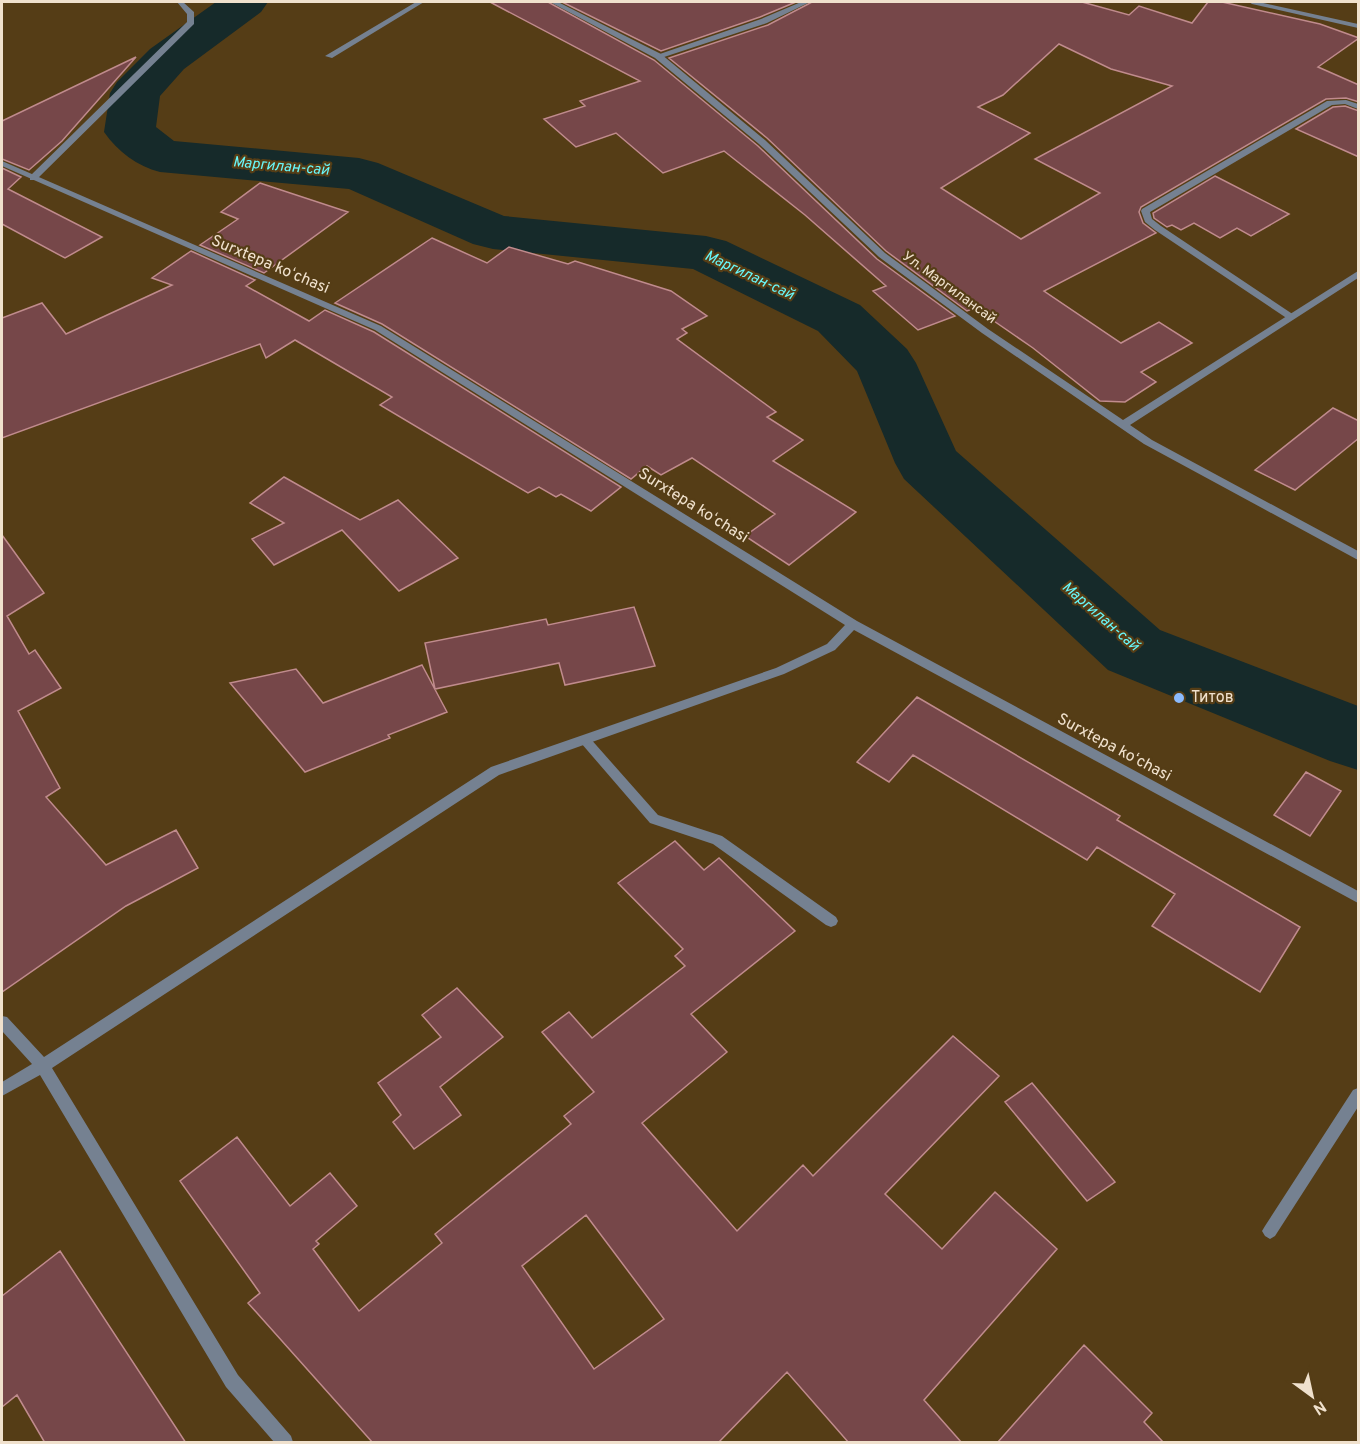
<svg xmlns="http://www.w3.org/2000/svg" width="1360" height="1444" font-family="Overpass,sans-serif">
<rect width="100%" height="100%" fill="#553d16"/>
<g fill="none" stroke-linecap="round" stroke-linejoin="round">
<!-- river -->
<path fill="#162a2a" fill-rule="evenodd" d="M216 2H268L261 12 184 69 160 96 156 127 174 141 359 158 378 163 504 216 706 236 726 241 860 305 907 349 916 363 956 451 1160 630 1358 706V770L1330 761 1108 670 904 479 895 463 857 371 818 331 693 269 493 249 473 244 349 189 160 172C137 166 118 152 104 132L110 93 117 82 150 49Z"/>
</g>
<!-- building -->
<path fill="#764749" stroke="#c08b8d" stroke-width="1.5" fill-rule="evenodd" d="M490 2H548L654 60 758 146 877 259 955 316 918 330 873 291 886 286 805 215 724 151 663 173 616 133 576 147 544 119 585 106 580 101 640 81Z
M562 2H796L760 17 661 51Z
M812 2H1082L1129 15 1139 6 1192 23 1208 2H1222L1320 24 1359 38 1318 67 1359 85V102L1346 98 1326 99 1141 207 1139 212 1143 223 1156 233 1044 291 1121 343 1159 322 1192 343 1141 372 1156 382 1125 402 1100 401 1033 348 975 308 967 311 886 251 767 138 669 58 768 25ZM1059 44 1111 69 1172 86 1035 159 1100 193 1021 239 941 188 1030 133 978 107 1003 95Z
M136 57 62 141 29 170 2 159V121Z
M1345 106 1359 111V157L1296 129 1333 107Z
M2 168 21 177 8 189 102 237 65 258 2 224Z
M1215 176 1289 214 1251 236 1237 228 1220 238 1194 223 1181 230 1172 225 1167 227 1154 218 1153 213Z
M260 183 278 189 348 212 264 273 200 245 238 219 221 212Z
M432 238 487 263 509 247 568 264 575 261 671 291 707 316 682 329 687 333 677 339 776 412 767 417 803 440 773 461 856 512 789 565 745 536 775 514 692 458 661 475 647 466 631 479 382 324 335 303Z
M191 251 255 280 246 286 309 321 325 310 374 332 621 487 591 511 561 494 556 497 539 487 528 493 380 405 392 397 295 340 266 358 260 344 2 438V318L42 303 66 334 172 285 152 278Z
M1333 408 1359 421V438L1295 490 1255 470Z
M284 477 360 520 398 500 458 558 399 591 342 530 274 565 252 539 284 523 250 503Z
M2 535 44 593 7 616 29 654 35 650 61 688 18 711 60 788 46 797 106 865 176 830 198 868 126 906 2 992Z
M634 607 655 666 565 685 559 663 435 689 425 643 546 619 548 625Z
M422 665 447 712 388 735 390 738 305 772 230 683 296 669 323 703Z
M917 697 1120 816 1117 820 1300 927 1260 992 1152 926 1175 894 1097 847 1087 860 913 755 889 782 857 762Z
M1306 772 1341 791 1310 836 1274 815Z
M675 841 704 870 719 858 795 931 691 1014 727 1052 642 1123 737 1231 803 1165 813 1176 953 1036 999 1076 885 1194 942 1249 995 1192 1057 1249 924 1400 962 1443H849L787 1372 718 1443H373L248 1303 260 1293 180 1181 237 1137 290 1206 330 1173 357 1206 316 1241 319 1244 313 1249 359 1311 442 1243 435 1234 571 1124 564 1116 594 1092 542 1032 569 1012 592 1038 685 966 675 956 683 949 618 883ZM586 1215 664 1319 594 1369 522 1266Z
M457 988 503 1037 440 1087 461 1115 414 1149 393 1122 401 1115 378 1083 441 1037 422 1015Z
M1032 1083 1115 1182 1087 1201 1005 1102Z
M60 1251 186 1443H45L17 1395 2 1407V1296Z
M1084 1345 1152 1413 1144 1422 1164 1443H997Z"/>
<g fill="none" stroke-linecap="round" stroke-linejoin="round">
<!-- service -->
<path fill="#758191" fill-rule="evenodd" d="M177 2H183L194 12V24L36 180H30V176L187 22V14Z
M416 2H424L332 58 325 56Z
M801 2H810L767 23 661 58 654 56 761 19Z
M1249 2H1259L1358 24V28L1252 4Z
M1346 100 1358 104V109L1345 104 1332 105 1150 212 1152 219 1161 226 1294 315V319H1288L1155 230 1145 222 1141 211 1142 209 1327 101Z
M585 735 589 737 658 815 722 836 836 917 838 921 836 925 831 927 826 925 713 844 650 823 581 743 579 740 581 737Z
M1358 1088V1107L1275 1236 1270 1239 1265 1236 1262 1231 1265 1226 1353 1090Z"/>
<!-- minor -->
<path fill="#758191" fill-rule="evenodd" d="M550 2H558L661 54 765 140 885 253 988 329 1123 420 1358 271V278L1130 425 1152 440 1358 551V560L1144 444 982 333 879 257 759 144 655 58Z
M2 161 381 326 857 621 1358 891V903L854 630 835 650 784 674 499 775 52 1068 238 1375 291 1436 293 1442H274L226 1387 40 1075 2 1096V1082L32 1064 2 1031V1016L7 1017 44 1057 491 767 776 668 827 644 845 625 375 330 2 166Z"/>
</g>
<!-- markers -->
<circle fill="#8bbafc" stroke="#553d16" stroke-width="2" cx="1179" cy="698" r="6"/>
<g text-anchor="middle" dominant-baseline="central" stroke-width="4.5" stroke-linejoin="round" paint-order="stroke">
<!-- far-street labels -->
<g font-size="14" fill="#f0e1cd" stroke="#553d16">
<text transform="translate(949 288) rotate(36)">Ул. Маргилансай</text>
</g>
<!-- far-water labels -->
<g font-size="15" font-style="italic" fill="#68f9fc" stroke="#553d16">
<text transform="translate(281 167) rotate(5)">Маргилан-сай</text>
<text transform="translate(749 276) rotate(25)">Маргилан-сай</text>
<text transform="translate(1100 617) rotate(41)">Маргилан-сай</text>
</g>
<!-- street labels -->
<g font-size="16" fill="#f0e1cd" stroke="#553d16">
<text transform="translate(270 265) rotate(23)">Surxtepa koʻchasi</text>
<text transform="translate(693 506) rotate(32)">Surxtepa koʻchasi</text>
<text transform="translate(1114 748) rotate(28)">Surxtepa koʻchasi</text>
</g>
<!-- poi labels -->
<g font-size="16" fill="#f0e1cd" stroke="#553d16" text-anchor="start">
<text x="1191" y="698">Титов</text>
</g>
</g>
<!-- border -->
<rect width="1360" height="1444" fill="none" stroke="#f0e1cd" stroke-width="6"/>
<!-- north arrow -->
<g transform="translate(1312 1396) rotate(147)" stroke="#553d16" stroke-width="4.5" paint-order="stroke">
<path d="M0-4.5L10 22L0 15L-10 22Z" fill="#f0e1cd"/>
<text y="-9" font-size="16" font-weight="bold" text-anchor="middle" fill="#f0e1cd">N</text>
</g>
</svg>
